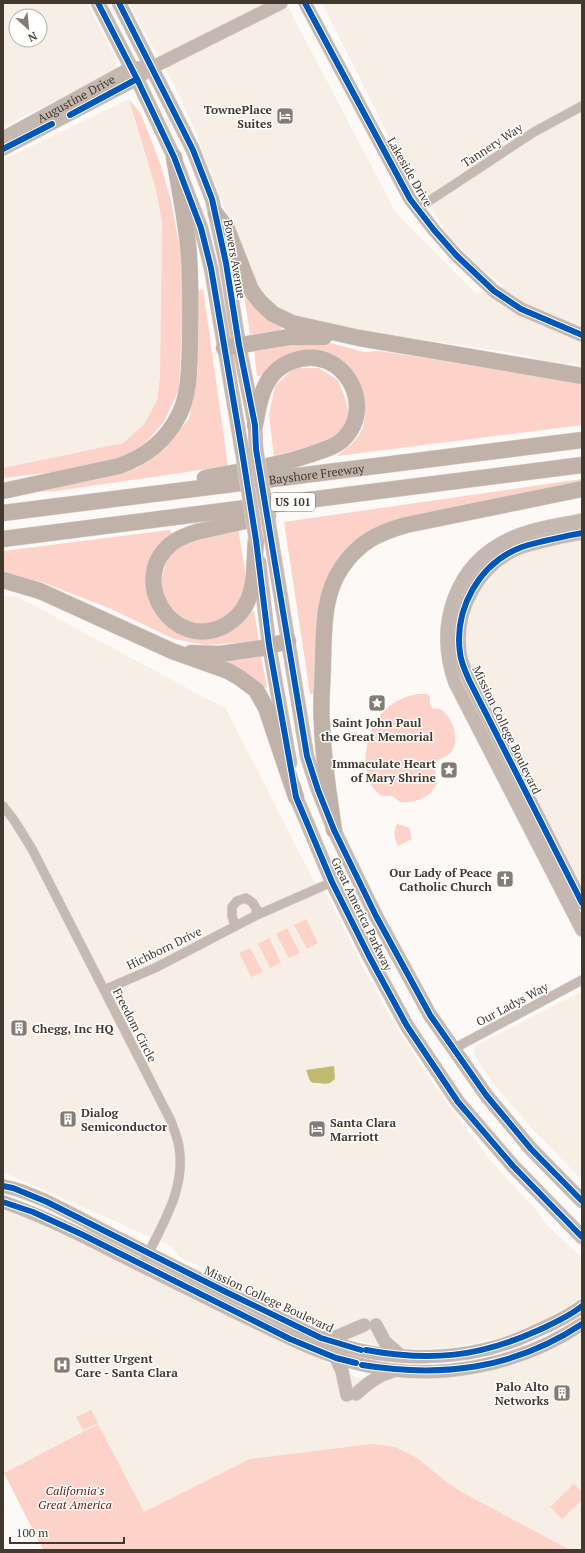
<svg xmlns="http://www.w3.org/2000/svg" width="585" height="1553" font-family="'PT Serif',serif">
<rect width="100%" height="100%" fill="#fcf9f7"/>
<!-- built -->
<path fill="#f7eee6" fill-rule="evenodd" d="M3 3H87L117 61 116 70 3 127ZM16 16H40V40H16Z
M129 3H286L396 213 477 294 504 286 481 268 450 237 407 173 322 3H582V366L570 363 561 365 540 362 535 357 507 352 297 321 267 303 244 260 195 130 174 85Z
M129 99 156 190 162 223 160 377 157 401 144 424 123 443 3 468V160Z
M582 539V886L474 679 465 652 466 622 477 591 492 573 509 560 529 550Z
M3 596 18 597 226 709 301 856 313 879 327 894 365 971 385 1008 412 1052 438 1091 491 1161 537 1211 545 1223 582 1258V1295L576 1301 549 1317 517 1333 477 1343 448 1348 406 1349 383 1347 353 1340 327 1330 180 1257 171 1246 3 1172Z
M582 991V1180L537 1134 491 1081 473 1053 476 1046Z
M3 1210 16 1213 141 1270 358 1378 514 1364 551 1350 582 1334V1550H570L460 1491 444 1480 250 1459 144 1513 98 1424 3 1473Z"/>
<!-- green -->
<path fill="#fcd2c9" d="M129 99 141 114 160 163 171 201 182 259 183 302 179 389 164 422 143 445 118 460 53 472 3 478V468L123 443 144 424 157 401 160 377 162 223 156 190Z
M203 289 228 466 56 491 35 492 138 468 165 448 189 419 198 369V291Z
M250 293 281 325V329L279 330 250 335 244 295Z
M294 343H331L364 352 380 351 582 383V425L337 456C346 449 358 440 362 429 368 412 365 386 353 372 349 367 342 363 337 358L263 376H257L254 349Z
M294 368H319L338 380 345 398 349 414 342 429 332 440 274 456 269 415 275 386Z
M582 479V484L399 521 339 561 315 694H310L284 522Z
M238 528 245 571V586L236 609 214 624 187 622 174 614 165 603 160 584 167 560 178 545 197 537Z
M170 530 173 537 152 606 161 619 181 634 249 610 254 611 259 641 206 645 174 639 109 608 42 582 3 574V551Z
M261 656 267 687 261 690 225 663 228 661Z
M418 694H427L430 697V704L432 708C436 709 440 708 443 711 454 720 462 745 448 755 443 759 438 758 436 764 433 771 438 776 437 782 434 796 414 804 401 802 397 801 395 797 391 796 388 795 385 797 382 796 355 780 365 728 385 710 394 701 406 696 418 694Z
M397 824 409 827 412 839 398 846C394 838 393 832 397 824Z
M306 919 318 943 307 949 294 925Z
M287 928 300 953 289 958 276 934Z
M269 938 281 962 270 968 258 944Z
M250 948 263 972 251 977 239 953Z
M91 1410 98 1423 83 1430 76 1417Z
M98 1424 144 1512 250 1459 372 1444 395 1447 417 1458 444 1480 460 1491 570 1550H43L4 1473Z
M574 1484 582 1492V1500L562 1519 550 1507Z"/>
<!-- water -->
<path fill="#c0bb70" d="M334 1066 335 1079 330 1083C324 1085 319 1082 313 1083L310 1081 306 1070Z"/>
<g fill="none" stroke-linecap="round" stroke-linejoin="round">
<!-- street casing -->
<g stroke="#dad6d3" stroke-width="10">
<path id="street" d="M417 209 534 132 582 106
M3 806 14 820 32 849 171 1121C174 1130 178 1139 179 1147 186 1188 163 1223 146 1258
M235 926 232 916V907L237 901 246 898 253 903 257 910 255 916
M104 990 157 967 255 916 332 882
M453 1049 582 980"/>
</g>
<!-- secondary casing -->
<g stroke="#dad6d3" stroke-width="14">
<g id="secondary">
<path d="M305 3 410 199 434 230 456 255 494 291 521 309 582 335"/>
<path id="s1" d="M3 138 131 68H141"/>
<path d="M3 149 137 79 151 68 281 3"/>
<path d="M582 520C558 525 533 528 511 538 454 564 434 626 455 683L582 930"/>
<path d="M582 533C562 537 541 541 522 547 479 563 454 609 460 653 461 663 466 673 470 682L582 903"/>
<path d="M3 1186C35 1192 77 1217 106 1232 152 1255 198 1279 244 1301 270 1313 295 1327 321 1338 385 1364 467 1363 530 1334 547 1326 567 1318 582 1306"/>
<path d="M3 1202C44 1216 82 1235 120 1255 160 1275 201 1295 241 1315 281 1334 320 1355 363 1365 437 1382 519 1366 582 1324"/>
<path d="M376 1325 385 1342 400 1355"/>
<path d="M324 1338 336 1337 364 1325"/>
<path d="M336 1358 342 1371 347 1395"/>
<path d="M356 1394C367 1384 378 1375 393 1371"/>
</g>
</g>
<!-- primary casing -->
<g stroke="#dad6d3" stroke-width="15">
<path id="primary" d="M98 3 137 79 174 157 201 228 211 268 242 451
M119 3 179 122 193 150 212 199 226 263 239 345 255 425 256 449
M271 537 307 756 318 790 334 830 376 916 430 1015 486 1095 531 1149 582 1201
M259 562 269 645 290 763
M294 787 296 797 305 818 332 882 369 956 407 1026 458 1102 513 1166 582 1237"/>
</g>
<!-- highway casing -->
<g stroke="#dad6d3" stroke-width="17">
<g id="highway">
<path d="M216 214 227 229 251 290 260 302 273 314 292 323 359 338 582 376"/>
<path d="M224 348 289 337H324"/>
<path d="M205 478C241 471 277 466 312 454 321 451 332 448 340 442 380 409 343 342 293 361 283 364 273 372 268 381 260 394 258 410 255 425"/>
<path d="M3 491 119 466C145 457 166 441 179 415 190 393 189 368 190 344 190 315 191 285 189 256 187 224 179 189 174 157"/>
<path id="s2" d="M3 513 582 440"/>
<path d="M3 539 582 465"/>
<path d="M256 540C254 559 256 582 248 600 243 612 235 620 224 626 173 652 127 580 171 544 178 538 187 535 196 532L268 516"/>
<path d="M3 580 40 591 172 651 228 671 240 678 256 690 266 708 296 797"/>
<path d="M191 653 220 654 262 648 288 641"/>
<path d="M334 830C329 795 323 760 322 724 320 703 323 682 323 661 324 629 323 594 342 567 359 542 378 533 406 525L582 489"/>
</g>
</g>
<!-- street -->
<use href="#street" stroke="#c6b9b2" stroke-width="9"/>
<!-- secondary -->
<use href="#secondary" stroke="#c5b8b0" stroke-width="13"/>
<!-- primary -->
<use href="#primary" stroke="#c6bab3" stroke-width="14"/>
<!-- highway -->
<use href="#highway" stroke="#c0b2a9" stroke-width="16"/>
<!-- primary-bridge casing -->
<g stroke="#dad6d3" stroke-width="15" stroke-linecap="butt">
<path id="primary-bridge" d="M256 449 271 537
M242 451 256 540"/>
</g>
<!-- primary-bridge -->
<use href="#primary-bridge" stroke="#c6bab3" stroke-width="14"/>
<!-- cycleway casing -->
<g stroke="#fff" stroke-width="8">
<path id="cycleway" d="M98 3 137 79 174 157 201 228 211 268 242 451 256 540 269 645 296 797 332 882 369 956 407 1026 458 1102 513 1166 582 1237
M119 3 179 122 193 150 212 199 226 263 239 345 255 425 256 449 307 756 318 790 334 830 376 916 430 1015 486 1095 531 1149 582 1201
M305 3 410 199 434 230 456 255 494 291 521 309 582 335
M70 115 137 79
M3 149 52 124
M582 533C562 537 541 541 522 547 479 563 454 609 460 653 461 663 466 673 470 682L582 903
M3 1186 13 1188 47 1202 224 1291 321 1338 361 1350
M3 1202 33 1212 81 1234 290 1339 336 1358 356 1363
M366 1350C431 1362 479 1357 539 1330 554 1323 570 1316 582 1306
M362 1365C442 1378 514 1369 582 1324"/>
</g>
<!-- cycleway -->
<use href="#cycleway" stroke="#0057b8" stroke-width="6"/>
</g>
<!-- icons -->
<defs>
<g id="hotel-square" transform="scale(0.9)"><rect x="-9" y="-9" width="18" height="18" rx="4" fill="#837c74" stroke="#fff"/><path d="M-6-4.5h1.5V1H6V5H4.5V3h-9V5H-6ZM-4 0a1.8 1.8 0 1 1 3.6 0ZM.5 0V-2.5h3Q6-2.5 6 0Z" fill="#fff"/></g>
<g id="sight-square" transform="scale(0.9)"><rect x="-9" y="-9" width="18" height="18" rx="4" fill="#837c74" stroke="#fff"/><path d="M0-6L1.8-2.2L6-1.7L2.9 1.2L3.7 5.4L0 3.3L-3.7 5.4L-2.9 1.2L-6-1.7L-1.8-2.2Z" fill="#fff"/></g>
<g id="church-square" transform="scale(0.9)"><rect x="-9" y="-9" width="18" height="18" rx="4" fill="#837c74" stroke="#fff"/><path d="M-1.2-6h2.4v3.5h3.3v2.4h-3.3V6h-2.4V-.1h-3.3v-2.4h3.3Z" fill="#fff"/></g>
<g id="building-square" transform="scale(0.9)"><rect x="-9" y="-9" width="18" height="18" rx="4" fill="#837c74" stroke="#fff"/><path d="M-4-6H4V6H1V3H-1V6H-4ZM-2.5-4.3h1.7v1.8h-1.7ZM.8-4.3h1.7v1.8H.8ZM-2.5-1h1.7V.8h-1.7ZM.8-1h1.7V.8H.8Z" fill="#fff"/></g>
<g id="hospital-square" transform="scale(0.9)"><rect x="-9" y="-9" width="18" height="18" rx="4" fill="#837c74" stroke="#fff"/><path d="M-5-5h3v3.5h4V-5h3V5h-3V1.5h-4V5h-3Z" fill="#fff"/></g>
</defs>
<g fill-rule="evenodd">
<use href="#hotel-square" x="285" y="116"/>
<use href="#sight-square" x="377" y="703"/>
<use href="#sight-square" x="449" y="770"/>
<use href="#church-square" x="505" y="879"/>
<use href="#building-square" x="19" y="1028"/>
<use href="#building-square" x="68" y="1119"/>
<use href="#hotel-square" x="317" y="1129"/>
<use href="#hospital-square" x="62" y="1365"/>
<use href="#building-square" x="562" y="1393"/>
</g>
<g text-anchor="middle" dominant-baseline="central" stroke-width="3" stroke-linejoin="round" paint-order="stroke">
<!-- shield labels -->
<rect fill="#fff" stroke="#7b746c" stroke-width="1" x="271" y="493" width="44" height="18" rx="3"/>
<g font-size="11" font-weight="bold" fill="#42382d">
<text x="293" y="502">US 101</text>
</g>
<!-- street labels -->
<g font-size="12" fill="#42382d" stroke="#fff">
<text stroke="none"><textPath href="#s1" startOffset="83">Augustine Drive</textPath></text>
<text transform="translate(492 145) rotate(-33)">Tannery Way</text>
<text transform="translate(410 172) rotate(60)">Lakeside Drive</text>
<text transform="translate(235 259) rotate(80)">Bowers Avenue</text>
<text stroke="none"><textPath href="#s2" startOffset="316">Bayshore Freeway</textPath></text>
<text transform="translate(507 730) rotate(64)">Mission College Boulevard</text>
<text transform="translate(362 914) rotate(64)">Great America Parkway</text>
<text transform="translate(164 948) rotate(-26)">Hichborn Drive</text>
<text transform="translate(512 1004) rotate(-28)">Our Ladys Way</text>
<text transform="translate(135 1025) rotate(63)">Freedom Circle</text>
<text transform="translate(269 1299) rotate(25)">Mission College Boulevard</text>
</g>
<!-- poi labels -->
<g font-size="12" font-weight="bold" fill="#42382d" stroke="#fff" text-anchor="end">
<text x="272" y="109">TownePlace<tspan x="272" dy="14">Suites</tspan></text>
<text x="377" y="722" text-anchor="middle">Saint John Paul<tspan x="377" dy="14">the Great Memorial</tspan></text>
<text x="436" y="763">Immaculate Heart<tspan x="436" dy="14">of Mary Shrine</tspan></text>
<text x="492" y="872">Our Lady of Peace<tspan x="492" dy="14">Catholic Church</tspan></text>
<text x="32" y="1028" text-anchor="start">Chegg, Inc HQ</text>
<text x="81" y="1112" text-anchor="start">Dialog<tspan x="81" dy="14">Semiconductor</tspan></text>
<text x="330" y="1122" text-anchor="start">Santa Clara<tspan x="330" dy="14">Marriott</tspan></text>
<text x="75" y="1358" text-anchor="start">Sutter Urgent<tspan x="75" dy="14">Care - Santa Clara</tspan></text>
<text x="549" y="1386">Palo Alto<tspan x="549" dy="14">Networks</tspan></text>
</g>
<!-- park labels -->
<g font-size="12" font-style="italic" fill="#6c1205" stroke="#fff">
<text x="75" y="1490">California's<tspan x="75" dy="14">Great America</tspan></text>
</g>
</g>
<!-- border -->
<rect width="585" height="1553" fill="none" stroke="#42382d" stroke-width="8"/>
<!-- north arrow -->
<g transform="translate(28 28) rotate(153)"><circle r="19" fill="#ffffff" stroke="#b3afab"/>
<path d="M0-3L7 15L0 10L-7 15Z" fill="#837c74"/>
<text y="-6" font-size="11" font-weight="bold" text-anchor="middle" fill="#42382d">N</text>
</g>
<!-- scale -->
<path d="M10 1537v6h114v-6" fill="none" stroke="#42382d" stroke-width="2"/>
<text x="16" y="1537" font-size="12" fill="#42382d" stroke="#ffffff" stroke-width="3" paint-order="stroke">100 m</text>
</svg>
